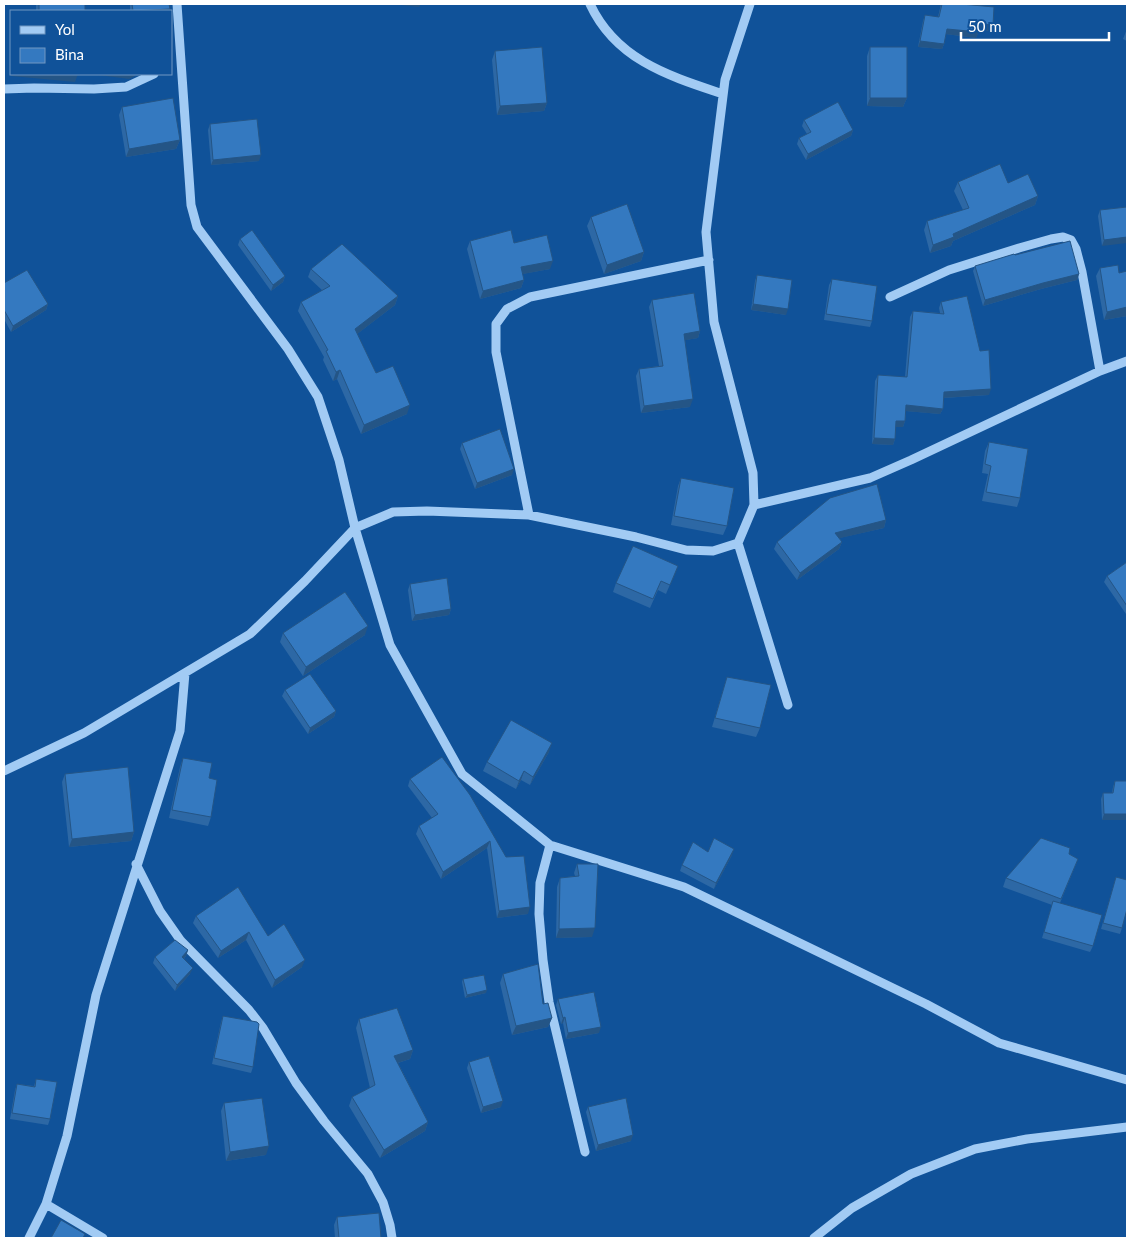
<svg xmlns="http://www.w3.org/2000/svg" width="1131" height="1242" font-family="Lato,sans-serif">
<rect width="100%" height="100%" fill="#105299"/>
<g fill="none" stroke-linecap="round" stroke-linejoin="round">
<!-- minor -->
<path stroke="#a2cbf4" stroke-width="9" d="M177 4 191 205 197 227 288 349 318 397 339 460 355 528 390 645 462 774 550 845 684 887 926 1004 999 1043 1127 1080
M590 4C616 60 669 76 723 94
M4 89 34 88 94 89 126 87 154 74
M890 297 949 270 1019 248 1051 239 1063 237 1071 240 1076 249 1082 272 1100 371
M754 505 870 478 911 460 1100 371 1127 361
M529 515 496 352V324L507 309 530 297 709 260
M738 543 788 705
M4 771 84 733 250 634 305 581 355 528 393 512 427 511 529 515 636 537 686 550 713 551 738 543 754 505 753 473 714 322 706 232 725 80 750 4
M550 845 540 883 539 914 543 960 549 1002 585 1152
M136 864 160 911 181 941 249 1010 263 1028 296 1083 324 1121 368 1174 383 1202 390 1225 392 1238
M46 1204 103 1238
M29 1238 46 1204 67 1136 96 995 180 731 185 673
M814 1238 852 1208 911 1174 975 1149 1027 1139 1127 1127"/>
</g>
<!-- wall -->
<path fill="#2d68a5" d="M36 4H85V11H36Z
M130 4H169V11H130Z
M941 4 993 25 991 31 979 30 976 38 946 34 944 44 942 49 918 47 923 21 925 15 938 17Z
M1127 29V41L1123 39Z
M870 47 907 98 903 107 867 106V56Z
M495 51 547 103 544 111 497 115 492 60Z
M122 107 180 140 176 149 126 157 119 115Z
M804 120 853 130 851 136 806 160 797 144 799 138 807 134 802 126Z
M210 124 259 161 211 165 208 130Z
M958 182 1008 183 1038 196 1035 205 953 241 951 246 930 253 924 230 927 221 963 210 954 191Z
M1127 207 1102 246 1098 216 1100 210Z
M591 217 644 252 641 261 604 274 587 226Z
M240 239 285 276 283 282 271 291 238 245Z
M470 241 514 243 550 269 522 274 524 280 521 288 480 299 467 249Z
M975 266 1079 274 1077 280 1041 289 983 306 973 271Z
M1100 268 1119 273 1127 271V316L1104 320 1096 276Z
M311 269 398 296 395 305 357 334 376 373 407 414 361 434 337 379 333 381 323 360 324 357 298 311 301 302 323 291 308 277Z
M757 275 786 315 751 310 755 281Z
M832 279 872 321 870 327 824 320 829 285Z
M4 283 48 304 46 310 11 332 4 319Z
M652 300 700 331 698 338 685 340 690 407 641 413 636 376 639 369 659 366 649 307Z
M941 302 989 395 944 398 943 409 940 414 906 411 905 421 903 427H895V439L893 445 872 444 875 381 878 375 905 377 910 317 913 311 940 313 939 308Z
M989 442 1020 498 1017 507 982 501 988 474 982 473 985 451Z
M462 443 512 475 475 489 460 449Z
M681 478 727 526 723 535 671 525 678 486Z
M886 520 884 528 839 538 842 542 839 549 797 580 774 549 777 542Z
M1127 562V613L1126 614 1104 582 1107 576Z
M678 566 666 594 658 590 650 608 613 592 616 583Z
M410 584 451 609 449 615 412 621 408 590Z
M283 633 365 635 303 676 280 642Z
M727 677 760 728 756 737 712 727Z
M285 690 336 711 334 717 308 734 282 696Z
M549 752 530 785 521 780 516 789 483 771 487 762Z
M183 758 209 778 211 817 208 826 169 818 180 767Z
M65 774 134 832 131 841 69 847 62 782Z
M410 779 470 795 528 914 497 918 487 848 441 879 416 834 419 826 432 818 408 786Z
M1115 781H1127V820H1102L1101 799 1103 793H1112L1113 787Z
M708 852 732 855 714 889 680 871 682 865Z
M1069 854 1078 859 1060 903 1093 946 1090 952 1042 938 1052 905 1003 887 1006 878Z
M577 864 592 937 556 938 557 887 560 878 575 876 574 873Z
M1116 877 1122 928 1120 934 1101 929Z
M196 916 268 936 302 967 272 988 246 940 218 958 193 923Z
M188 950 186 956 184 959 190 974 175 991 153 963 155 957Z
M503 974 543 1004 552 1018 548 1027 512 1035 500 983Z
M463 979 486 993 465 998 462 982Z
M558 999 599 1033 566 1039 563 1023 561 1024 556 1005Z
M223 1016 253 1067 251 1073 212 1064 221 1022Z
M359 1019 413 1050 410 1059 398 1063 428 1122 425 1131 380 1158 349 1106 352 1097 370 1088 356 1028Z
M469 1062 501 1107 481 1113 467 1068Z
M36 1079 50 1119 48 1125 10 1119 15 1090 17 1084 34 1086Z
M224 1103 266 1155 226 1161 221 1111Z
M588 1107 631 1141 596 1151 586 1112Z
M337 1217 381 1238H335L334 1225Z"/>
<!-- shaded-wall -->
<path fill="#245586" d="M392 4H421L419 7Z
M170 9 169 11H138Z
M981 24 993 25 991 31 979 30Z
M947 29 979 32 976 38 945 34Z
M920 41 944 44 942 49 918 47Z
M12 74H78L75 82 11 76Z
M91 74H135V76L129 79Z
M870 98H907L903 107 867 106Z
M547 103 544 111 497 115 500 106Z
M853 130 851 136 806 160 808 154Z
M180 140 176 149 126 157 129 149Z
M261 155 259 161 211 165 213 160Z
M1038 196 1035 205 953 241 951 246 930 253 933 245 953 234Z
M1127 237V243L1102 246 1104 240Z
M644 252 641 261 604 274 607 265Z
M553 261 550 269 518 275 521 267Z
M1079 274 1077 280 1041 289 983 306 985 300 1043 283Z
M285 276 283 282 271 291 273 285Z
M524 280 521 288 480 299 483 291Z
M398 296 395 305 352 338 355 329Z
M48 304 46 310 11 332 13 326Z
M753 304 788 309 786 315 751 310Z
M1127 307V316L1104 320 1107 312Z
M700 331 698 338 681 341 684 334Z
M340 370 337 379 333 381 336 372Z
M991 389 989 395 942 398 944 392Z
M693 399 690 407 641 413 644 406Z
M410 405 407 414 361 434 364 425Z
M906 405 943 409 940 414 904 411Z
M896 421H905L903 427H894Z
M874 438 895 439 893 445 872 444Z
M514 469 512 475 475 489 477 483Z
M886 520 884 528 832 540 835 533Z
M842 542 839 549 797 580 800 573Z
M678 566 675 575 666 594 670 585Z
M451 609 449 615 412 621 415 615Z
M368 626 365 635 303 676 306 667Z
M336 711 334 717 308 734 310 728Z
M552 743 549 752 530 785 533 777Z
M524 771 521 780 516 789 519 781Z
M1104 814H1127V820H1102Z
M134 832 131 841 69 847 72 839Z
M490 841 487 848 441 879 443 872Z
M734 849 732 855 714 889 716 883Z
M530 907 528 914 497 918 499 911Z
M595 928 592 937 556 938 559 929Z
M249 932 246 940 218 958 221 951Z
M188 950 186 956 180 963 182 957Z
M305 960 302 967 272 988 275 980Z
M193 968 190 974 175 991 177 985Z
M487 990 486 993 465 998 467 995Z
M565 1017 563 1023 561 1024 563 1018Z
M552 1018 548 1027 512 1035 516 1026Z
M601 1027 599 1033 566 1039 568 1033Z
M413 1050 410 1059 391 1065 394 1056Z
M503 1101 501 1107 481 1113 483 1107Z
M428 1122 425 1131 380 1158 384 1150Z
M633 1135 631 1141 596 1151 598 1145Z
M269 1146 266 1155 226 1161 230 1152Z"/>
<!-- building -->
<path fill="#3479c0" stroke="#245586" d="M39 4H85V11H39Z
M132 4H169L170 9 133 11Z
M942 4H961L994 7 993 25 981 24 979 32 947 29 944 44 920 41 925 15 939 17Z
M542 47 547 103 500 106 495 51Z
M870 47H907V98H870Z
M173 98 180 140 129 149 122 107Z
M838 102 853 130 808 154 799 138 811 132 804 120Z
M257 119 261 155 213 160 210 124Z
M1000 164 1008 183 1028 174 1038 196 953 234 954 237 933 245 927 221 969 208 958 182Z
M627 204 644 252 607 265 591 217Z
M1127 207V237L1104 240 1100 210Z
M252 230 285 276 273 285 240 239Z
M511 230 514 243 547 235 553 261 521 267 524 280 483 291 470 241Z
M1070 241 1079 274 1043 283 985 300 975 266 1014 254 1015 255Z
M342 244 398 296 355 329 376 373 393 366 410 405 364 425 340 370 336 372 326 351 328 350 301 302 330 286 311 269Z
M1118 265 1119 273 1127 271V307L1107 312 1100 268Z
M27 270 48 304 13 326 4 310V283Z
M757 275 792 280 788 309 753 304Z
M832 279 877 286 872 321 826 314Z
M694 293 700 331 684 334 693 399 644 406 639 369 663 366 652 300Z
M967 296 980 351 989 350 991 389 944 392 943 409 906 405 905 421H896L895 439 874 438 878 375 907 377 913 311 944 314 941 302Z
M500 429 514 469 477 483 462 443Z
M989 442 1028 449 1020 498 986 492 991 466 985 464Z
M681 478 734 488 727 526 674 516Z
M877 484 886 520 835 533 842 542 800 573 777 542 830 498Z
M633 546 678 566 670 585 661 581 653 599 616 583Z
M1127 562V606L1107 576Z
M447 578 451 609 415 615 410 584Z
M345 592 368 626 306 667 283 633Z
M310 674 336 711 310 728 285 690Z
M727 677 771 685 760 728 715 718Z
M511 720 552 743 533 777 524 771 519 781 487 762Z
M442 757 470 795 506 857 524 856 530 907 499 911 490 841 443 872 419 826 438 814 410 779Z
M183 758 212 763 209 778 217 780 211 817 172 810Z
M128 767 134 832 72 839 65 774Z
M1115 781H1127V814H1104L1103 793H1113Z
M714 838 734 849 716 883 682 865 693 842 708 852Z
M1041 838 1070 848 1069 854 1078 859 1061 899 1006 878Z
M577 864H598L595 928 559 929 560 878 579 876Z
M1116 877 1127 880V909L1122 928 1103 923Z
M238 887 268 936 284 924 305 960 275 980 249 932 221 951 196 916Z
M1053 901 1102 915 1093 946 1044 932Z
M175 940 188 950 182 957 193 968 177 985 155 957Z
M538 964 543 1004 548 1003 552 1018 516 1026 503 974Z
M484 975 487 990 467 995 463 979Z
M594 992 601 1027 568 1033 565 1017 563 1018 558 999Z
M397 1008 413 1050 394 1056 428 1122 384 1150 352 1097 375 1085 359 1019Z
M223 1016 257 1022 259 1024 253 1067 214 1058Z
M489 1056 503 1101 483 1107 469 1062Z
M36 1079 57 1082 50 1119 12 1113 17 1084 35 1087Z
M262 1098 269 1146 230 1152 224 1103Z
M626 1098 633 1135 598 1145 588 1107Z
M379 1213 381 1238H339L337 1217Z
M61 1220 85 1234 83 1238H51Z"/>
<!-- border -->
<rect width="1131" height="1242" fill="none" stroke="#ffffff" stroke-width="10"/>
<!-- legend -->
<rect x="10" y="10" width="162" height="65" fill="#105299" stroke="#7097c2"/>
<rect x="20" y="26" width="25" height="8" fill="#a2cbf4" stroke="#7097c2"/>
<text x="55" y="35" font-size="15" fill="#ffffff">Yol</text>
<rect x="20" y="48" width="25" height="15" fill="#3479c0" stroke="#7097c2"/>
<text x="55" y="60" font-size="15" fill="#ffffff">Bina</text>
<!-- scale -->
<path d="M961 32v8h148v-8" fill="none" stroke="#ffffff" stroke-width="2.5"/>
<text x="968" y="32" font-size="15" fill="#ffffff" stroke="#105299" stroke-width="4" paint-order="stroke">50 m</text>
</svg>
